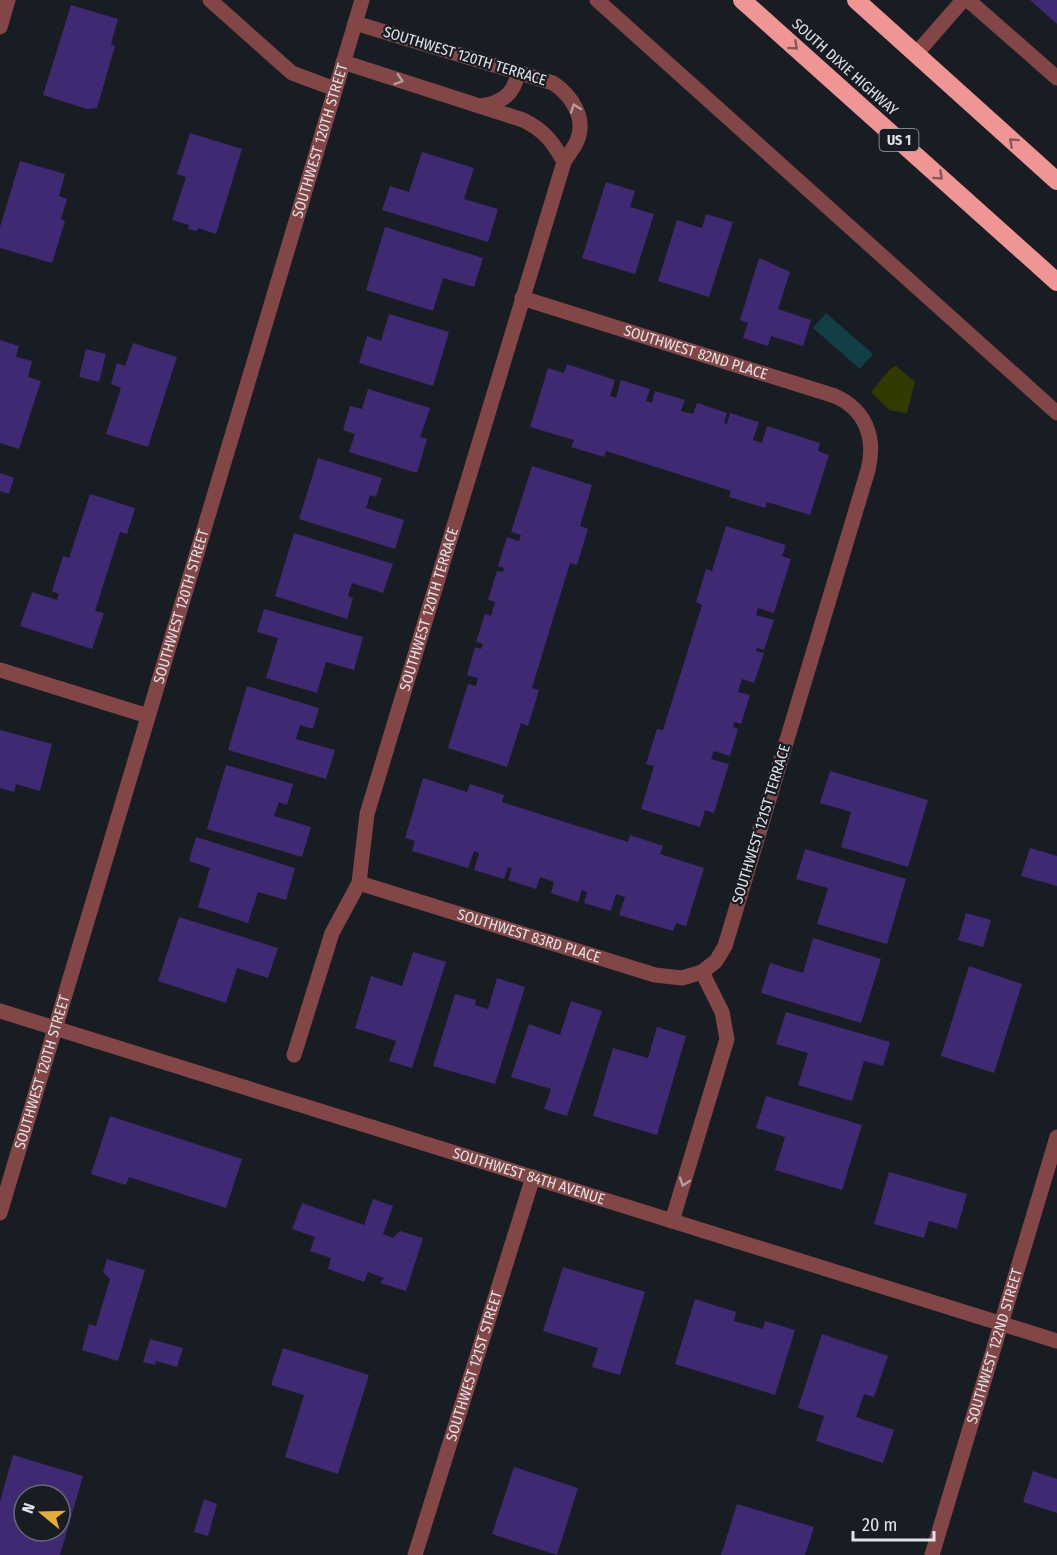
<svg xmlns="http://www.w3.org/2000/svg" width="1057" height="1555" font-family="'Fira Sans Condensed',sans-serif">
<rect width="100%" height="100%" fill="#181d23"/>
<!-- green -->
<path fill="#323a00" d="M896 366 915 382 907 413 889 410 871 392 890 369Z"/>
<!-- water -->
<path fill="#123e45" d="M826 313 873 354 860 369 813 328Z"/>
<!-- building -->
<path fill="#3f2973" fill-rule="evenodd" d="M1030 0H1057V24Z
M71 5 118 19 111 44 115 46 97 108 87 109 43 95Z
M190 133 242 149 216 234 198 228 197 231 188 229 189 225 172 220 186 177 177 174Z
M422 152 474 168 464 199 498 209 488 242 382 210 390 186 409 192Z
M20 161 65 174 59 196 67 199 61 219 65 221 52 263 0 248V227Z
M606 182 635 191 630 207 654 214 635 274 582 258Z
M706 214 733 222 709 297 658 281 677 220 702 228Z
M385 227 483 258 474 287 443 278 433 311 366 290Z
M759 258 790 272 778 309 811 320 803 346 771 336 768 346 743 338 748 323 740 320Z
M389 314 449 332 433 386 359 363 367 336 381 341Z
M0 340 19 346 16 357 32 361 28 377 41 381 19 449 0 443Z
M133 343 177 357 148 447 106 434 121 388 111 384 117 363 125 366Z
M86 349 106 354 99 382 79 377Z
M567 364 615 380 610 396 616 398 621 380 650 389 646 401 652 403 655 391 685 400 681 411 693 414 697 403 727 413 724 423 727 424 730 413 759 422 753 440 762 443 767 426 820 443 818 451 829 455 810 515 767 502 765 508 729 497 731 491 606 451 604 457 571 447 574 440 530 427 548 368 564 373Z
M368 389 430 408 420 437 427 439 417 473 349 452 355 434 343 430 350 406 362 409Z
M318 458 382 478 376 497 370 495 366 508 404 520 395 549 299 519Z
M532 466 592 485 580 526 588 529 577 565 570 563 532 688 539 690 528 726 521 723 507 767 448 748 468 684 476 686 478 678 467 675 475 647 481 649 483 644 476 642 485 614 491 616 495 602 488 600 497 571 503 572 504 568 498 566 507 537 519 541 521 535 511 532Z
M0 473 14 478 9 494 0 491Z
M90 494 135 508 127 534 120 532 95 611 104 613 92 649 20 626 32 592 57 600 59 594 52 591 63 556 69 558Z
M726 526 786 545 782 556 791 559 774 613 758 608 756 615 774 620 764 650 757 648 756 651 764 653 754 683 742 679 738 692 750 695 741 724 734 722 733 727 738 729 730 756 714 751 711 759 729 764 714 813 705 810 700 827 641 809 654 766 646 764 657 729 663 730 702 605 696 602 706 569 712 571Z
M294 533 393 564 383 593 352 583 348 596 353 598 347 619 275 596Z
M264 609 363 637 354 670 326 662 317 693 266 678 278 638 257 632Z
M247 686 319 708 313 729 300 725 296 739 335 750 326 779 228 750Z
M0 730 52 744 40 791 16 784 14 792 0 788Z
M226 765 293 784 287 805 279 802 274 816 311 827 302 857 207 829Z
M830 771 928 800 908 867 841 847 851 812 820 803Z
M423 778 467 792 470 784 504 795 502 802 628 842 630 835 663 846 660 854 704 868 686 926 676 923 673 931 619 915 625 897 616 894 611 911 584 903 587 892 582 890 578 902 551 893 554 882 540 877 536 889 508 880 512 868 508 867 504 879 474 870 479 853 474 851 468 868 412 851 415 841 405 838Z
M196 837 295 868 286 900 258 892 248 923 198 907 210 868 189 861Z
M1030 848 1057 856V886L1021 876Z
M805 849 906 879 887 944 817 924 828 888 796 879Z
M966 913 991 920 983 947 958 940Z
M179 917 278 948 268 978 237 968 226 1003 158 981Z
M813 938 881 959 861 1023 761 993 770 963 803 973Z
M413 952 446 962 412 1068 389 1061 396 1041 355 1028 371 976 402 986Z
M969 966 1022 984 994 1073 941 1056Z
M497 978 525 987 495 1084 433 1066 455 994 476 1000 475 1005 488 1009Z
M571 1001 602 1011 567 1116 544 1109 551 1089 511 1077 529 1024 560 1035Z
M786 1012 890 1042 883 1066 864 1061 852 1101 798 1085 808 1053 776 1044Z
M657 1027 686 1036 657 1135 593 1116 613 1048 648 1058Z
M766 1096 862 1125 842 1190 775 1170 785 1137 756 1128Z
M110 1116 242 1159 226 1208 129 1177 126 1185 91 1174Z
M889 1172 967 1194 957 1229 929 1221 924 1238 874 1224Z
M373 1199 393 1206 383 1234 393 1238 400 1231 423 1238 406 1291 380 1283 384 1278 368 1272 364 1282 328 1269 331 1258 310 1251 315 1237 292 1229 302 1203 364 1225Z
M107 1259 145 1270 118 1361 82 1350 89 1324 96 1326 110 1279 103 1272Z
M563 1267 645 1292 620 1375 592 1367 598 1348 543 1331Z
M695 1299 736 1312 734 1321 763 1329 765 1321 795 1330 775 1395 675 1364Z
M822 1334 888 1356 874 1397 864 1394 856 1417 894 1430 883 1463 816 1441 824 1416 798 1408Z
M150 1339 183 1348 177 1367 156 1361 155 1365 143 1362Z
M283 1348 369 1375 338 1474 285 1457 304 1395 271 1385Z
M13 1455 83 1476 60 1555H0V1501ZM24 1495H60V1531H24Z
M514 1467 578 1488 557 1555 492 1534Z
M1033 1471 1057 1479V1513L1023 1502Z
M204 1499 217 1504 208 1536 194 1532Z
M737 1504 814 1527 805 1555H721Z"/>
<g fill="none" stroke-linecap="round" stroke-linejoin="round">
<!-- minor -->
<g stroke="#824646" stroke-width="15">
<path d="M210 0 292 73 335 89"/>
<path d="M597 0 1057 413"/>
<path d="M968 0 1057 78"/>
<path d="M0 27 8 0"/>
<path d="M916 54 963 0"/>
<path d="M343 62 523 120C544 130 553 142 564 162"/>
<path d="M481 106C502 103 514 94 518 73"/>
<path id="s1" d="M522 298 835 396C866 410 876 438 868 470L725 946 716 961 702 972 722 1012 727 1039 672 1221"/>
<path d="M0 670 148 716"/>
<path id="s2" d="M359 883 655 975 682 978 702 972"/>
<path id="s3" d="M0 1011 1057 1341"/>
<path id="s4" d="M294 1055 332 933 359 883 367 814 564 162C568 155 574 148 577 141 587 118 571 95 553 83L355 23"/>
<path id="s5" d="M0 1213 362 0"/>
<path id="s6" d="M415 1555 533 1177"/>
<path id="s7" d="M932 1555 1057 1137"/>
</g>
<!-- highway -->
<path stroke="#ef9594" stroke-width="18" d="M742 0 1057 282
M856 0 1057 181"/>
</g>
<!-- one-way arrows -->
<defs><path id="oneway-chevron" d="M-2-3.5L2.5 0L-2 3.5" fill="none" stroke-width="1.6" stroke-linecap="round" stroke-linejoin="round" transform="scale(1.5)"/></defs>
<g stroke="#84595c">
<use href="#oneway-chevron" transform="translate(794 46) rotate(42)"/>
<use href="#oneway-chevron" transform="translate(1013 142) rotate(-138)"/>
<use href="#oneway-chevron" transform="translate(939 176) rotate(42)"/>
</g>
<g stroke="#b59c9f">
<use href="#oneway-chevron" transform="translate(399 80) rotate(18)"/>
<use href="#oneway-chevron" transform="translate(575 108) rotate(-110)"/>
<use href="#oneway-chevron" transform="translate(684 1182) rotate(108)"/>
</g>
<g text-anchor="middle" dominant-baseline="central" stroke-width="4.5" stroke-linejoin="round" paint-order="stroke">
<!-- shield labels -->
<rect fill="#181d23" stroke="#a3a7ac" stroke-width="1.5" x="879.5" y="129" width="39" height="22" rx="4.5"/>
<g font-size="14" font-weight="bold" fill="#dfe2e7">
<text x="899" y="140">US 1</text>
</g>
<!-- street labels -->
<g font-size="15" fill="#dfe2e7" stroke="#181d23">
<text transform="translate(465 56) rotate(17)">SOUTHWEST 120TH TERRACE</text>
<text transform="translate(845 67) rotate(42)">SOUTH DIXIE HIGHWAY</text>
<text stroke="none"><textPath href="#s5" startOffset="1119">SOUTHWEST 120TH STREET</textPath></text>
<text stroke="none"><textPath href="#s1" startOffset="182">SOUTHWEST 82ND PLACE</textPath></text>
<text stroke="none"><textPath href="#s5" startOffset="633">SOUTHWEST 120TH STREET</textPath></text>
<text stroke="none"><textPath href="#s4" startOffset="468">SOUTHWEST 120TH TERRACE</textPath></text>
<text transform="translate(761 824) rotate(-73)">SOUTHWEST 121ST TERRACE</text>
<text stroke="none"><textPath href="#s2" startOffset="178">SOUTHWEST 83RD PLACE</textPath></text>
<text stroke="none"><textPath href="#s5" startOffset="147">SOUTHWEST 120TH STREET</textPath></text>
<text stroke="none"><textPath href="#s3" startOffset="554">SOUTHWEST 84TH AVENUE</textPath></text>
<text stroke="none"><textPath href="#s7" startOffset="218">SOUTHWEST 122ND STREET</textPath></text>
<text stroke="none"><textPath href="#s6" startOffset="198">SOUTHWEST 121ST STREET</textPath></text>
</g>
</g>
<!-- north arrow -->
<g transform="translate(42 1513) rotate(289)"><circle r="28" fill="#181d23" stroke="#686c71" stroke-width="1.5"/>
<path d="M0-4.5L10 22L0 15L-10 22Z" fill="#e9ab38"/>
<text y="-9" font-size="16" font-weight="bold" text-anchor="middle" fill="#dfe2e7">N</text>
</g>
<!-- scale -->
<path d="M853 1531v9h81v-9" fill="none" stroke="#dfe2e7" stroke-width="3"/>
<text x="862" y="1531" font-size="18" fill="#dfe2e7" stroke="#181d23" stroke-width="4.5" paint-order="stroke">20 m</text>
</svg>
